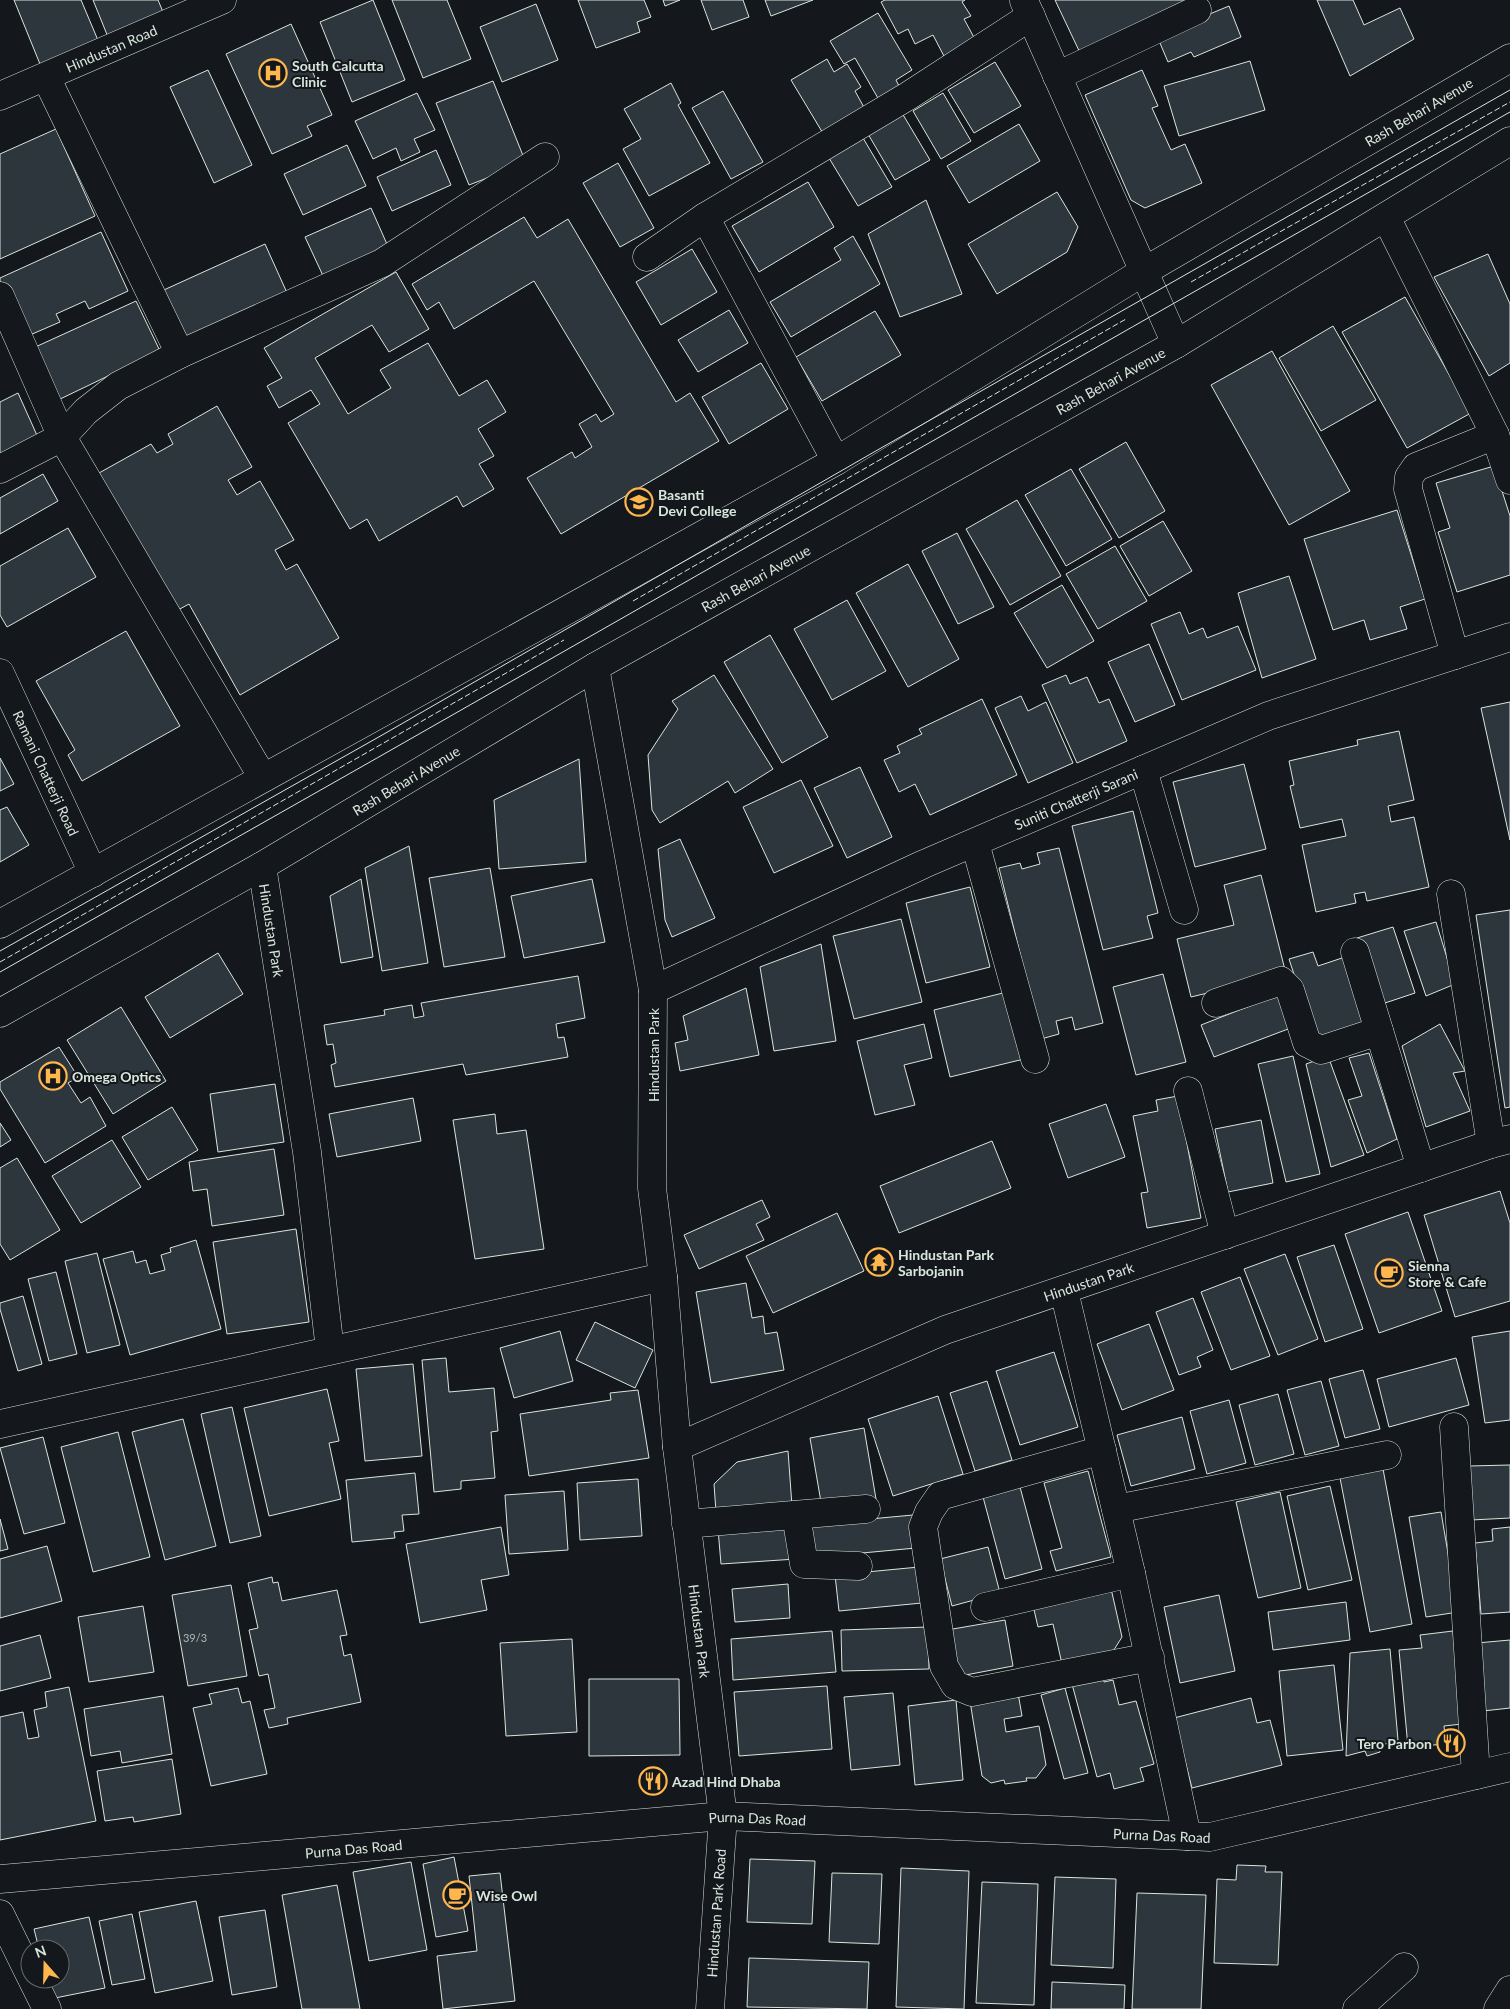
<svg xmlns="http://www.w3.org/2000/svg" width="1510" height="2009" font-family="Lato,sans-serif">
<rect width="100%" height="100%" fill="#14181c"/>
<!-- building -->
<path fill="#2c363c" stroke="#d8e6dc" d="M14 0H81L100 45 42 69Z
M93 0H158L166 19 110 42Z
M373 0 405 80 352 102 320 22Z
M392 0H447L471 59 423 78Z
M578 0H644L651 17 637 22 640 32 596 48Z
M663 0H680L665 6Z
M701 0H743L749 17 712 30Z
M765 0H813L771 16Z
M885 0H965L962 2 971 16 964 19 977 43 946 60 933 35 915 44 908 29 898 34 881 2Z
M1055 0H1191L1082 57Z
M1317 0H1353L1364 25 1400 8 1414 39 1350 76Z
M536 4 558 60 502 82 480 27Z
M1229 6 1241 37 1194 57 1191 52 1168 62 1157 36Z
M878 13 912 70 896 80 900 88 879 100 855 58 844 64 830 41Z
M291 24 332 115 307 126 312 136 272 154 226 54Z
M827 59 834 72 847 64 861 87 855 91 866 111 824 135 791 80Z
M1250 61 1265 110 1179 136 1164 86Z
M995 62 1021 106 974 133 948 90Z
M208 70 252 165 214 183 170 87Z
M1142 70 1158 106 1152 108 1171 150 1185 144 1202 183 1145 208 1131 200 1085 95Z
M493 81 526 163 469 185 436 103Z
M671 83 681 103 678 105 710 163 649 196 623 149 641 139 624 109Z
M723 91 763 162 731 179 692 108Z
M417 93 435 130 414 139 420 152 401 161 396 148 373 159 355 121Z
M943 93 971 141 941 159 913 111Z
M902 113 930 160 895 180 868 134Z
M1019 124 1040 161 969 203 947 166Z
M56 129 95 216 0 259V154Z
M863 138 892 187 858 206 829 158Z
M347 145 366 186 303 215 284 174Z
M436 150 451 185 392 211 377 177Z
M618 163 654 228 620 247 583 183Z
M808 182 834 227 759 272 732 226Z
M1057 192 1078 227 1067 252 997 294 968 244Z
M926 200 962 294 900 317 868 234Z
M371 208 390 251 325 280 305 237Z
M524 217 537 238 568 219 676 402 690 393 719 441 561 534 527 478 572 452 575 458 592 447 579 424 596 414 601 422 614 414 534 281 454 329 439 302 427 310 412 284Z
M101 232 128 291 89 309 85 301 56 314 60 322 23 338 0 288V278Z
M853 236 880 284 791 337 770 302 841 260 834 248Z
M265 244 288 295 178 345 155 294Z
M692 249 717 292 661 325 636 282Z
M1488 254 1510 304V363L1489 376 1434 277Z
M396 272 429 329 389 352 372 325 315 358 348 414 391 388 380 370 428 343 459 396 487 380 506 412 478 429 494 456 479 464 494 489 463 507 457 496 379 541 367 519 350 529 288 423 320 404 311 390 279 408 267 386 282 378 264 348Z
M1405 297 1471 413 1407 448 1342 332Z
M136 301 160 351 56 401 31 349Z
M729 310 748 343 698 372 678 340Z
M875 311 901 355 822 401 796 357Z
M1333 326 1376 400 1321 431 1279 358Z
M1272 351 1350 491 1289 525 1211 385Z
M761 363 788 409 729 444 702 397Z
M18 393 40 442 0 461V402Z
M217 406 252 467 228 480 237 495 260 481 294 540 275 550 286 570 297 564 339 638 240 695 189 604 178 610 99 473 151 444 157 453 173 444 168 434Z
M1126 442 1165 511 1119 538 1079 469Z
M1494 466 1510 516V575L1457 592 1438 532 1450 528 1436 483Z
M1071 469 1112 539 1066 566 1025 495Z
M43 474 58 501 0 534V498Z
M1017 500 1061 576 1010 605 966 529Z
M1397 510 1425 599 1400 607 1407 629 1370 640 1364 620 1333 630 1304 539Z
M1163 521 1192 571 1149 596 1120 546Z
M68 528 96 577 7 627 0 615V566Z
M957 533 994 607 958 624 922 551Z
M1115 546 1147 601 1098 629 1066 574Z
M908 564 959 659 908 687 856 593Z
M1289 576 1316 659 1262 678 1238 593Z
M1062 585 1094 641 1047 668 1014 613Z
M847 600 886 671 832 700 794 629Z
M1180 612 1189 634 1203 628 1207 638 1238 626 1256 670 1182 700 1151 624Z
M126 631 180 726 82 781 68 755 75 750 36 681Z
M770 635 828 737 782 763 724 662Z
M1149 644 1175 705 1135 722 1108 662Z
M714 675 773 769 735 793 728 781 660 823 652 810 648 755 678 709 672 701Z
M1066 675 1070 684 1087 677 1099 703 1109 699 1127 741 1077 763 1042 685Z
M1021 696 1028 711 1046 702 1073 763 1028 783 995 708Z
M982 699 1017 775 930 815 915 784 899 792 884 760 900 753 897 746 922 734 919 729Z
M1510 702V840L1481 708Z
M1399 731 1414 800 1388 806 1391 822 1414 817 1429 887 1367 901 1365 892 1354 894 1356 903 1316 912 1302 845 1346 836 1342 819 1300 828 1290 786 1294 785 1289 761 1358 745 1357 740Z
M0 758 14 784 0 791Z
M579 759 586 862 499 869 494 800Z
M1244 764 1266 849 1195 867 1173 782Z
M860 767 892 837 847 858 814 788Z
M801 780 833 846 774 873 743 807Z
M7 807 29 845 0 862V810Z
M1133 811 1158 913 1147 916 1153 938 1103 950 1072 826Z
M680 839 715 918 672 937 665 920 658 849Z
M409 846 428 963 382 971 365 868Z
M1059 848 1103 1023 1075 1030 1072 1017 1056 1021 1059 1034 1041 1039 999 868 1020 863 1022 869 1040 864 1037 853Z
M490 868 505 957 444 967 429 878Z
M1261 875 1286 974 1191 997 1177 939 1234 925 1224 885Z
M361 879 373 957 341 963 330 896Z
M592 879 605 942 524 958 511 896Z
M970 887 990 967 926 983 906 903Z
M1510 910V1107L1505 1108 1476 915Z
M901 919 922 1002 854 1019 833 936Z
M1436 922 1455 984 1426 996 1404 931Z
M1393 927 1415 993 1379 1005 1357 938Z
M821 944 836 1041 774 1051 760 967Z
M1313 952 1318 966 1348 956 1370 1025 1316 1042 1289 959Z
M218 953 243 994 170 1038 145 997Z
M1163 974 1186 1062 1136 1075 1113 987Z
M578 976 585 1018 556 1024 558 1038 564 1037 568 1057 466 1075 463 1064 335 1087 331 1065 336 1063 333 1044 327 1045 324 1025 385 1015 384 1010 412 1005 414 1018 424 1016 421 1003Z
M746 988 759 1055 680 1071 675 1043 688 1040 683 1016Z
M1007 992 1024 1059 950 1077 934 1010Z
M1283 993 1296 1026 1214 1057 1201 1025Z
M121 1007 166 1081 113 1114 67 1040Z
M924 1024 932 1058 904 1065 915 1105 875 1115 857 1041Z
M1440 1024 1465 1071 1453 1073 1470 1111 1426 1127 1402 1046Z
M59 1047 78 1077 68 1083 81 1103 90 1097 106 1126 45 1163 0 1089V1082Z
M1369 1053 1397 1139 1367 1153 1348 1100 1362 1096 1349 1058Z
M1293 1056 1320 1174 1286 1182 1258 1064Z
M1328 1056 1364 1155 1331 1167 1306 1064Z
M275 1084 284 1142 218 1152 210 1094Z
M1178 1096 1201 1218 1147 1228 1141 1193 1148 1192 1133 1116 1158 1111 1156 1100Z
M413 1098 421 1141 337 1157 329 1114Z
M1106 1104 1125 1157 1068 1178 1049 1124Z
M172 1107 198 1150 148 1180 122 1137Z
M495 1114 497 1134 526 1130 544 1249 475 1259 453 1120Z
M1261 1120 1273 1183 1228 1192 1215 1129Z
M0 1123 11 1140 0 1147Z
M112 1140 141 1187 81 1223 52 1176Z
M992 1141 1011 1188 899 1233 880 1186Z
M274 1149 284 1215 212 1226 207 1189 193 1191 189 1162Z
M17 1158 60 1230 10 1260 0 1244V1168Z
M1500 1191 1510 1223V1301L1455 1317 1424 1215Z
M762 1200 770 1217 756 1224 764 1240 699 1269 684 1235Z
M1408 1212 1442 1311 1379 1333 1345 1234Z
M837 1213 864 1271 773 1313 746 1256Z
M296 1229 309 1322 227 1334 213 1242Z
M196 1240 221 1329 130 1355 103 1259 133 1251 136 1263 146 1260 150 1274 165 1270 161 1255 171 1252 170 1248Z
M1334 1245 1363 1329 1325 1342 1297 1257Z
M97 1253 120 1345 87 1353 65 1261Z
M1285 1254 1318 1339 1278 1355 1244 1269Z
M56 1272 77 1354 49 1361 28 1279Z
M1240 1277 1270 1356 1231 1370 1201 1292Z
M746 1283 752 1318 763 1316 765 1334 777 1332 784 1370 711 1383 696 1292Z
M23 1296 42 1364 18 1371 0 1309V1303Z
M1193 1298 1213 1350 1197 1357 1201 1367 1179 1375 1156 1312Z
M595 1322 653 1350 635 1388 576 1360Z
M1149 1324 1174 1390 1122 1410 1097 1344Z
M560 1331 573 1381 514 1398 500 1348Z
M1510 1331V1420L1485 1423 1472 1337Z
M1054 1352 1078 1427 1020 1445 996 1371Z
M446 1358 449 1392 494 1388 498 1431 491 1432 495 1478 461 1481V1489L434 1492 422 1360Z
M1456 1358 1469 1405 1389 1427 1377 1379Z
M413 1364 422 1456 365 1461 356 1369Z
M1363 1370 1380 1429 1345 1438 1329 1379Z
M987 1381 1012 1460 975 1471 950 1393Z
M1321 1381 1339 1446 1305 1455 1287 1390Z
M327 1389 339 1441 329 1443 341 1499 269 1516 244 1408Z
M638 1390 649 1458 529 1476 520 1414 611 1400 610 1393Z
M1278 1394 1294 1454 1255 1465 1239 1405Z
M938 1396 963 1474 893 1496 868 1419Z
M1229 1400 1246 1463 1207 1474 1190 1411Z
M232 1407 261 1536 230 1543 201 1414Z
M1182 1417 1195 1469 1131 1486 1117 1435Z
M183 1419 216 1546 165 1560 132 1432Z
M864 1428 876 1499 822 1508 810 1438Z
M118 1432 150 1557 93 1572 61 1447Z
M43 1437 65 1523 24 1534 0 1448Z
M788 1451 792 1506 716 1512 714 1484 737 1462Z
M1510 1465V1518L1471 1520 1469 1466Z
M1383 1469 1412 1624 1370 1632 1340 1478Z
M1088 1471 1111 1557 1056 1571 1050 1551 1062 1548 1044 1483Z
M415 1473 419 1514 402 1515 404 1531 394 1532 395 1538 352 1542 346 1480Z
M638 1479 642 1536 580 1540 577 1483Z
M1330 1486 1352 1580 1308 1590 1287 1496Z
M1020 1487 1042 1569 1005 1579 983 1497Z
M564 1491 568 1550 509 1554 505 1495Z
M1280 1492 1301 1588 1258 1598 1236 1502Z
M1441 1512 1458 1612 1426 1617 1409 1517Z
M913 1515 916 1548 808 1558 805 1525Z
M0 1519 8 1549 0 1551Z
M793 1524 796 1559 721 1564 718 1529Z
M501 1527 509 1575 481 1580 487 1610 420 1623 406 1544Z
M1510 1527V1612L1481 1614 1475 1543 1493 1541 1492 1529Z
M47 1546 62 1601 0 1618V1559Z
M988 1547 1000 1593 952 1606 940 1559Z
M919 1567 922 1603 839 1611 835 1575Z
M272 1577 273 1583 278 1582 282 1601 337 1590 347 1635 340 1636 344 1656 351 1654 361 1702 287 1718 288 1724 269 1728 264 1710 275 1708 268 1674 259 1676 249 1630 258 1628 248 1583Z
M788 1584 790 1618 735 1622 732 1589Z
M1110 1584 1122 1637 1112 1653 1062 1664 1053 1624 1038 1627 1032 1601Z
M231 1585 247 1676 188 1686 172 1595Z
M1219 1595 1235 1671 1180 1683 1164 1607Z
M1346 1602 1350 1640 1273 1650 1268 1612Z
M143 1606 154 1672 89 1682 78 1617Z
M1005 1620 1013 1666 955 1677 947 1630Z
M928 1627 929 1669 842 1671 841 1630Z
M832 1631 836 1672 733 1680 731 1639Z
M1453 1631 1462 1724 1444 1726 1446 1744 1408 1747 1399 1650 1422 1648 1420 1635Z
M40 1635 51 1678 0 1691V1646Z
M572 1639 577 1732 506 1736 500 1643Z
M1510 1640V1708L1483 1711 1477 1643Z
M1390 1649 1398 1740 1379 1746 1380 1752 1367 1756 1365 1751 1346 1756 1350 1653Z
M1334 1665 1343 1750 1287 1756 1279 1671Z
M1102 1675 1104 1682 1113 1680 1119 1705 1136 1701 1154 1764 1140 1768 1144 1781 1114 1789 1110 1773 1097 1777 1072 1684Z
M589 1679H679L680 1755 589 1756Z
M827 1686 832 1749 739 1756 734 1692Z
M69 1687 96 1821 0 1840V1717L23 1712 28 1739 39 1737 34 1710 47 1707 45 1692Z
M238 1688 242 1703 250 1701 267 1774 211 1786 193 1708 212 1704 209 1694Z
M1065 1688 1088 1773 1064 1779 1041 1695Z
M893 1693 900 1765 851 1770 844 1697Z
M1018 1693 1022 1716 1004 1719 1006 1732 1039 1726 1046 1765 1036 1778H1026L1027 1781 1005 1784 1004 1780 991 1783 982 1776 970 1701Z
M163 1696 172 1754 122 1763 120 1751 91 1756 84 1709Z
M1251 1698 1257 1723 1270 1720 1282 1765 1192 1788 1174 1718Z
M956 1700 963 1780 915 1785 908 1706Z
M172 1759 181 1814 134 1822 133 1817 105 1821 97 1771Z
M454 1857 468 1931 436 1937 423 1864Z
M750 1859 815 1861 812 1924 747 1922Z
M411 1862 427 1950 369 1961 353 1872Z
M1237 1865 1266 1866 1265 1872H1282L1278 1965 1214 1963 1217 1879 1236 1880Z
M901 1868 969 1871 964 2009 896 2007Z
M500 1873 515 2001 443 2009 437 1956 477 1951 469 1876Z
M832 1873 882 1874 879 1944 829 1942Z
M1055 1877 1116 1879 1113 1968 1051 1965Z
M982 1882 1038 1884 1034 2005 976 2003Z
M337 1885 360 2009H302L282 1895Z
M1137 1893 1206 1895 1201 2009H1132Z
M196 1901 213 1981 155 1993 139 1912Z
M265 1910 277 1987 232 1995 219 1917Z
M132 1914 145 1979 112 1985 99 1921Z
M89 1917 105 1988 50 1999 45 1979H60V1949H39L34 1929Z
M749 1958 869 1962 867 2009 747 2007Z
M1052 1982 1125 1985 1124 2009H1051Z"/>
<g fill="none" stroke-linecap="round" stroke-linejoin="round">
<!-- minor casing -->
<g stroke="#d8e6dc" stroke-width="29">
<g id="minor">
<path d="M1024 1 1176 344"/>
<path d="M1057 76 1197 10"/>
<path d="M46 77 180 354"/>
<path id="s1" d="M0 96 222 0"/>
<path d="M705 217 836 461"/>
<path d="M1386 217 1495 435 1510 480"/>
<path d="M647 257 705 217 908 96 1031 16"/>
<path d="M0 296 62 437 263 778"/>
<path d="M0 469 62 437 86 411 118 386 180 354 382 263 545 157"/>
<path d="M1455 655 1408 489 1409 477 1416 467 1495 435"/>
<path id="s2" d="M595 667 653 990 652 1188 663 1277 677 1447 723 1816 710 2009"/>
<path id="s3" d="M0 673 93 873"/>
<path d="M1143 770 1184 910"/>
<path d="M975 843 1035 1059"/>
<path id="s4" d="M262 866 307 1152 330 1350"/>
<path d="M1451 894 1491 1144"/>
<path d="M1355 952 1421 1168"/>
<path id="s5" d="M653 990 924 864 1268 716 1510 637"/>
<path d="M1216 1003 1281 981 1290 990 1307 1043 1321 1050 1379 1031"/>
<path d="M1188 1091 1225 1235"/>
<path d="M1064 1291 1131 1573 1187 1836"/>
<path d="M0 1424 663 1277"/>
<path d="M1454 1427 1476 1775"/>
<path id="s6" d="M677 1447 945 1330 1491 1144 1510 1139"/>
<path d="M1102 1450 940 1496 929 1512 923 1527 944 1666 955 1685 972 1692 1150 1657"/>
<path d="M1116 1509 1387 1455"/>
<path d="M796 1515 804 1564 858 1566"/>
<path d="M686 1524 866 1509"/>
<path d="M985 1607 1131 1573"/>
<path id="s7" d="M0 1879 723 1816 1210 1837 1510 1767"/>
<path d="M0 1914 30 1975"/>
<path d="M32 1979 47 2009"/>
<path d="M1357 2009 1404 1967"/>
<path d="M1498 2009 1510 1990"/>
</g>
</g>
<!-- major casing -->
<g stroke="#d8e6dc" stroke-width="29">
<g id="major">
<path id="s8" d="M0 924 836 461 1143 272 1510 58"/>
<path id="s9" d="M0 1013 262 866 595 667 1176 344 1510 141"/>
</g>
</g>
<!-- minor -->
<use href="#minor" stroke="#14181c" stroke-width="28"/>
<!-- major -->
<use href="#major" stroke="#14181c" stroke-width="28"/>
<!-- tram -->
<path stroke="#d8e6dc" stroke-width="1" d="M0 951 384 734 874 452 1510 90
M0 972C504 687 1006 398 1510 112"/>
<!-- fence -->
<path stroke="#d8e6dc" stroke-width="1" stroke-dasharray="6 2.5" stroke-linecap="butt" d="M1191 282 1510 102
M633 601 1126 319
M0 962 564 640"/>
</g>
<!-- icons -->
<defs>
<g id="hospital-ring" transform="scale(1.4375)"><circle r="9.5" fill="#14181c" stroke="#ffb74d" stroke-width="1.5"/><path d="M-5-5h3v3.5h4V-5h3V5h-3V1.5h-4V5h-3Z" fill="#ffb74d"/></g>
<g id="university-ring" transform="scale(1.4375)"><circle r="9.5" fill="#14181c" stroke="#ffb74d" stroke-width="1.5"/><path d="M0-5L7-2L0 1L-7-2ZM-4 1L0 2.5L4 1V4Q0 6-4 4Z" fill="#ffb74d"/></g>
<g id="temple-ring" transform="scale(1.4375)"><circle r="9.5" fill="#14181c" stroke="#ffb74d" stroke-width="1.5"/><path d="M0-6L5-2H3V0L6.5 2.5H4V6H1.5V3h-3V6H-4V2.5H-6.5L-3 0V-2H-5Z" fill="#ffb74d"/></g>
<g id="cafe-ring" transform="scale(1.4375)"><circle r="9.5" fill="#14181c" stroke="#ffb74d" stroke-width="1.5"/><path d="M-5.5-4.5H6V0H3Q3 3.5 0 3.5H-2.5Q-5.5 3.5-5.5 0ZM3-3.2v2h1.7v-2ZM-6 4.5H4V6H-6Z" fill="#ffb74d"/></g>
<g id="restaurant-ring" transform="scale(1.4375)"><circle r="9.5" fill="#14181c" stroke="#ffb74d" stroke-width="1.5"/><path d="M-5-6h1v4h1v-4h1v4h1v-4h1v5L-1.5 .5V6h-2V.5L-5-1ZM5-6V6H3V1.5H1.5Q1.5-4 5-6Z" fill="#ffb74d"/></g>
</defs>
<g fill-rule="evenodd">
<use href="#hospital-ring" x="273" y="73"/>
<use href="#university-ring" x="639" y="502"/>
<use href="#hospital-ring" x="53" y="1076"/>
<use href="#temple-ring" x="879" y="1262"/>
<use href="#cafe-ring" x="1389" y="1273"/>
<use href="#restaurant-ring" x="1451" y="1743"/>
<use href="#restaurant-ring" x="653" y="1781"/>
<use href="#cafe-ring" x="457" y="1895"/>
</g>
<g text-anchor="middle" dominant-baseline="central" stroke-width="4" stroke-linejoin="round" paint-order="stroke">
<!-- number labels -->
<g font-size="11" fill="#adbab4">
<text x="195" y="1637">39/3</text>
</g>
<!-- street labels -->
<g font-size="14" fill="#d8e6dc" stroke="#14181c">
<text stroke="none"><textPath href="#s1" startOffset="121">Hindustan Road</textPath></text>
<text stroke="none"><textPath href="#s8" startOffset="1635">Rash Behari Avenue</textPath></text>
<text stroke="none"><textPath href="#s9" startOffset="1278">Rash Behari Avenue</textPath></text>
<text stroke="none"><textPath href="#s9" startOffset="872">Rash Behari Avenue</textPath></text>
<text stroke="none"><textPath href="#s3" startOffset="110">Ramani Chatterji Road</textPath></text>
<text stroke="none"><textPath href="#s9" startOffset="468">Rash Behari Avenue</textPath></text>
<text stroke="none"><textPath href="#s5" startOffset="464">Suniti Chatterji Sarani</textPath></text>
<text stroke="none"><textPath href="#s4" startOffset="65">Hindustan Park</textPath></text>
<text transform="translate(653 1055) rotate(-90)">Hindustan Park</text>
<text stroke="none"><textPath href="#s6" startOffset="444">Hindustan Park</textPath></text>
<text stroke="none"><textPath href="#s2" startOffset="972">Hindustan Park</textPath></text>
<text stroke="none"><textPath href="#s7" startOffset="760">Purna Das Road</textPath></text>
<text stroke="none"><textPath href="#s7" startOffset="1165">Purna Das Road</textPath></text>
<text stroke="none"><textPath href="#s7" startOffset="355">Purna Das Road</textPath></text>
<text transform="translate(716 1913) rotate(-86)">Hindustan Park Road</text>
</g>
<!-- poi labels -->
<g font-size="14" font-weight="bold" fill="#d8e6dc" stroke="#14181c" text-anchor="start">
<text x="292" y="65">South Calcutta<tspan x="292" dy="16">Clinic</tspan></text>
<text x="658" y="494">Basanti<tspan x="658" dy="16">Devi College</tspan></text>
<text x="72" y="1076">Omega Optics</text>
<text x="898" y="1254">Hindustan Park<tspan x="898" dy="16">Sarbojanin</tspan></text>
<text x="1408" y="1265">Sienna<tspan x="1408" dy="16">Store &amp; Cafe</tspan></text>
<text x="1432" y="1743" text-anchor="end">Tero Parbon</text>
<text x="672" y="1781">Azad Hind Dhaba</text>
<text x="476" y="1895">Wise Owl</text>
</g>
</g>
<!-- north arrow -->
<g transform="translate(45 1964) rotate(340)"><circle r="24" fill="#14181c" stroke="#626a69"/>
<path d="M0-4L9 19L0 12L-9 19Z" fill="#ffb74d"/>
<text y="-8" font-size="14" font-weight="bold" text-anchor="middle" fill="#d8e6dc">N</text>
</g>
</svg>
